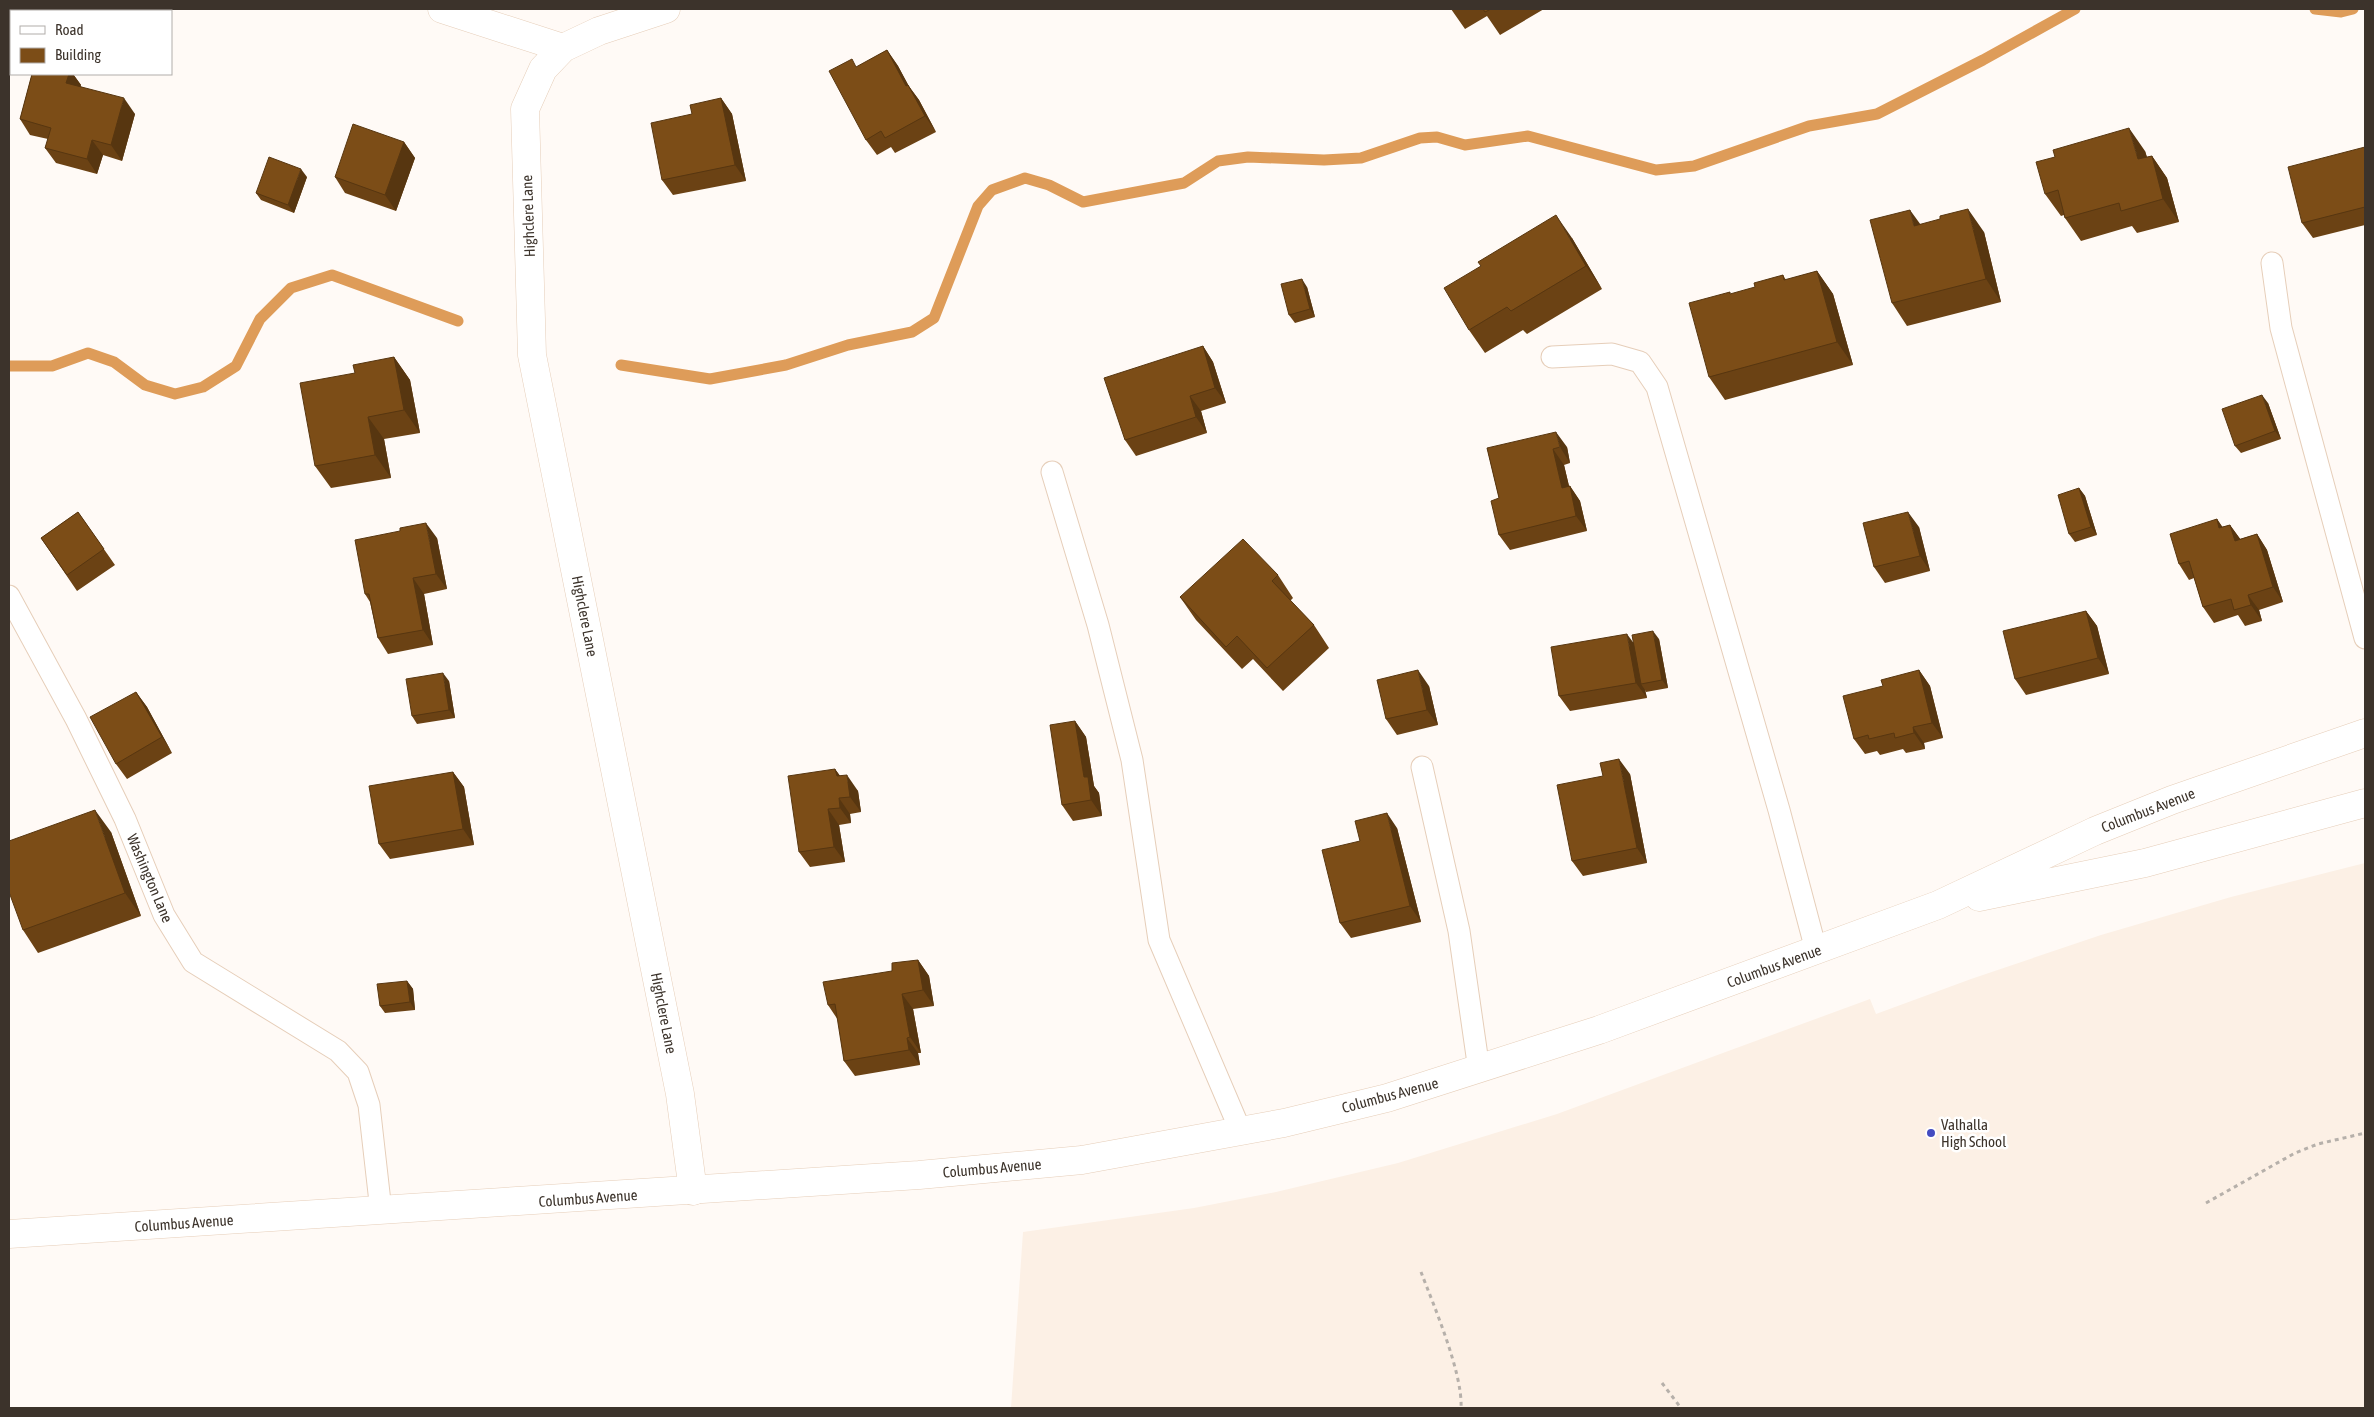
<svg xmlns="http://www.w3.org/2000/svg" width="2374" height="1417" font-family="'Asap Condensed',sans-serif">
<rect width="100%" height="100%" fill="#fffaf6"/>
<!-- built -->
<path fill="#fcf0e5" d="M2365 863V1408H1011L1023 1232 1194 1208 1276 1192 1398 1163 1557 1114 1870 999 1876 1014 1971 979 2101 935 2231 897Z"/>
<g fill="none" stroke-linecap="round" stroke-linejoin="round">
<!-- stream -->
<path stroke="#de9c59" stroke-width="11" d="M2315 9 2341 12 2353 9
M621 365 710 379 786 365 848 345 912 332 934 318 978 206 992 190 1025 178 1049 185 1083 202 1184 183 1218 161 1248 157 1324 160 1361 158 1420 138 1437 137 1465 145 1528 136 1656 170 1694 166 1809 126 1877 114 1983 60 2075 9
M9 366H52L88 353 114 362 145 385 175 394 203 387 236 366 260 319 291 288 332 275 458 321"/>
<!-- lane casing -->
<g stroke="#e6ceb9" stroke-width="23">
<path id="lane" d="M2272 263 2281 328 2365 638
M1552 357 1612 354 1640 362 1657 387 1779 810 1816 950
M1052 472 1098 625 1132 760 1159 940 1241 1132
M9 596 76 719 125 819 164 915 193 962 338 1051 358 1072 369 1105 381 1211
M1422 767 1459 931 1479 1070"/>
</g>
<!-- street casing -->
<g stroke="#e6ceb9" stroke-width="29">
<path id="street" d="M442 9 563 48
M666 9 599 31 563 48 543 69 525 109 532 355 680 1094 693 1191"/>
</g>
<!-- secondary casing -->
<g stroke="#e6ceb9" stroke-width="29">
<path id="secondary" d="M1979 897 2145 863 2365 803
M9 1234 919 1175 1082 1160 1284 1123 1387 1098 1599 1030 1938 905 2095 831 2172 800 2365 733"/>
</g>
<!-- path -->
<path stroke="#b6b0aa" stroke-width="3" stroke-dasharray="4 4" stroke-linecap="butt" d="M2206 1203 2295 1153 2318 1144 2365 1133
M1421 1272C1434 1306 1463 1374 1461 1408
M1662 1383 1681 1408"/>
<!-- lane -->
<use href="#lane" stroke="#fff" stroke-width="21"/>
<!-- street -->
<use href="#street" stroke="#fff" stroke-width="28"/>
<!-- secondary -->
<use href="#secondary" stroke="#fff" stroke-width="28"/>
</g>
<!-- wall -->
<path fill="#6b4214" d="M1451 9H1544L1500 35 1487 16 1465 29Z
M887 50 898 66 908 85 919 100 936 132 895 153 891 147 877 155 866 140 857 67Z
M32 74H73L81 85 80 86 135 114 122 161 103 155 97 174 56 163 45 148 48 139 30 135 20 119Z
M721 98 732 114 746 181 673 195 662 180 692 114Z
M404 142 415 158 396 211 345 193 335 177Z
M2365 147V225L2313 238 2302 223Z
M2145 151 2147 157 2152 156 2167 178 2179 222 2137 233 2132 226 2081 241 2065 218 2064 215 2061 216 2045 194Z
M307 177 294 213 261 200 256 193Z
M1920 224 1984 232 2001 302 1907 326 1892 303Z
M1572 238 1602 289 1527 334 1523 330 1485 353 1469 330Z
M1817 271 1833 294 1853 365 1725 400 1709 377 1755 287 1783 275 1786 280Z
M1307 287 1315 317 1295 323 1289 315Z
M1203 346 1213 362 1226 403 1201 411 1207 433 1136 456 1125 440Z
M394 357 410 380 420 433 384 439 391 478 331 488 315 466 355 373Z
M2268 403 2281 439 2241 453 2235 446Z
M1567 447 1570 463 1564 465 1569 486H1570L1580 501 1587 531 1510 550 1499 535V498L1487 448Z
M2079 488 2085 496 2097 535 2075 542 2069 534Z
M78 512 115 565 77 591 41 538Z
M2217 519 2222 527 2230 525 2240 539 2257 534 2267 550 2283 602 2259 610 2262 621 2245 626 2238 615 2214 623 2203 607 2194 578 2189 580 2179 564Z
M1919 527 1930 571 1885 583 1874 567Z
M437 538 447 589 424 594 433 645 388 654 378 638 370 602 365 594Z
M1278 575 1293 598 1290 601 1314 625 1329 648 1283 691 1253 659 1242 669 1196 620 1180 597Z
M2086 611 2097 626 2109 674 2026 695 2015 679Z
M1659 639 1668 688 1646 692 1645 690 1647 698 1570 711 1559 696 1634 643Z
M1919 670 1930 686 1943 738 1924 743 1925 749 1906 753 1903 749 1880 755 1877 751 1865 754 1854 739 1883 686Z
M449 681 455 718 417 724 412 716Z
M1429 686 1438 725 1397 735 1386 719Z
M136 692 147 707 172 753 127 779 116 764Z
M1075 721 1086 737 1094 786 1099 793 1102 816 1073 821 1062 805Z
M835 769 840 776 858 791 861 812 850 814 851 823 839 825 845 862 810 867 799 852Z
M453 772 464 787 474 845 390 859 379 844Z
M1630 774 1647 863 1583 876 1572 861Z
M1397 828 1421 922 1351 938 1340 923 1360 841Z
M111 832 141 916 38 953 23 930Z
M918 960 929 976 934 1006 913 1009 921 1053H918L920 1065 855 1076 844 1061 838 1020 828 1005 892 971Z
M407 981 413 989 415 1010 385 1013 380 1006Z"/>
<!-- shaded-wall -->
<path fill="#573610" d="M887 50 898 66 917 101 906 86Z
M69 74H73L81 85 77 98 66 83Z
M908 85 919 100 936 132 925 116Z
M124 98 135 114 122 161 111 145Z
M721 98 732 114 746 181 735 165Z
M2129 128 2145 151 2154 182 2138 159Z
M92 140 103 155 97 174 87 159Z
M404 142 415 158 396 211 385 195Z
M2152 156 2167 178 2179 222 2163 199Z
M301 169 307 177 294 213 288 205Z
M1968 209 1984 232 2001 302 1986 279Z
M1910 210 1926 232 1914 226Z
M1556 215 1572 238 1602 289 1586 266Z
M1817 271 1833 294 1853 365 1837 342Z
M1302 279 1307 287 1315 317 1310 309Z
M1203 346 1213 362 1226 403 1215 388Z
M394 357 410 380 420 433 404 410Z
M2262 395 2268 403 2281 439 2275 431Z
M1190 396 1201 411 1207 433 1196 417Z
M368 417 384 439 391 478 375 455Z
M1556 432 1567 447 1570 463 1560 447Z
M1553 449 1564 465 1573 503 1562 488Z
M1570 486 1580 501 1587 531 1576 516Z
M2079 488 2085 496 2097 535 2091 527Z
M1908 512 1919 527 1930 571 1920 556Z
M2217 519 2228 535 2219 528Z
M426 523 437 538 447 589 436 574Z
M2230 525 2241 540 2235 541Z
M2257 534 2267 550 2283 602 2273 587Z
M413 578 424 594 433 645 423 630Z
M2248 595 2259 610 2262 621 2251 605Z
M2086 611 2097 626 2109 674 2098 658Z
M1653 631 1659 639 1668 688 1662 680Z
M1627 634 1638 649 1641 684 1645 690 1647 698 1636 683Z
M1418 670 1429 686 1438 725 1427 710Z
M1919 670 1930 686 1943 738 1932 723Z
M443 673 449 681 455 718 449 710Z
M136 692 147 707 172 753 162 737Z
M1075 721 1086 737 1094 786 1099 793 1102 816 1091 800 1084 777Z
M1913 727 1924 743 1925 749 1914 733Z
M1619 759 1630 774 1647 863 1637 848Z
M835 769 846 784 837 776Z
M453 772 464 787 474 845 463 829Z
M847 775 858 791 861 812 850 797Z
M839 798 850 814 851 823 840 808Z
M828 809 839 825 845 862 834 847Z
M95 810 111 832 141 916 125 893Z
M1387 813 1397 828 1421 922 1410 906Z
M918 960 929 976 934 1006 923 990Z
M407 981 413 989 415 1010 410 1002Z
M902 994 913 1009 921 1053 910 1037Z
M907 1038 918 1053 920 1065 909 1050Z"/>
<!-- building -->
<path fill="#7c4d17" stroke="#573610" d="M1483 9H1491L1485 12Z
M887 50 906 86 908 85 925 116 885 138 881 131 866 140 829 71 852 59 856 67Z
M32 74H69L66 83 124 98 111 145 92 140 87 159 45 148 51 128 20 119Z
M721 98 735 165 662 180 651 123 692 114 690 105Z
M353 124 404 142 385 195 335 177Z
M2129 128 2138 159 2152 156 2163 199 2121 211 2119 203 2065 218 2058 190 2045 194 2036 162 2055 157 2053 150Z
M2365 147V207L2302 223 2288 167Z
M269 157 301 169 288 205 256 193Z
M1968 209 1986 279 1892 303 1870 220 1910 210 1914 226 1940 219V216Z
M1556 215 1586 266 1511 311 1507 307 1469 330 1444 288 1481 266 1478 262Z
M1817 271 1837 342 1709 377 1689 303 1730 292V294L1755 287 1754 283 1783 275 1784 280Z
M1302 279 1310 309 1289 315 1281 284Z
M1203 346 1215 388 1190 396 1196 417 1125 440 1104 378Z
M394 357 404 410 368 417 375 455 315 466 300 383 355 373 353 365Z
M2262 395 2275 431 2235 446 2222 409Z
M1556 432 1560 447 1553 449 1562 488 1570 486 1576 516 1499 535 1491 501 1499 498 1487 448Z
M2079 488 2091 527 2069 534 2058 495Z
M78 512 104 549 67 575 41 538Z
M1908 512 1920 556 1874 567 1863 523Z
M2217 519 2219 528 2230 525 2235 541 2257 534 2273 587 2248 595 2251 605 2234 610 2231 599 2203 607 2189 561 2179 564 2170 534Z
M426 523 436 574 413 578 423 630 378 638 369 594H365L355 540 400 531V528Z
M1243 539 1278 575 1272 581 1314 625 1267 668 1237 636 1226 647 1180 597Z
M2086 611 2098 658 2015 679 2003 631Z
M1653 631 1662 680 1641 684 1632 635Z
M1627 634 1636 683 1559 696 1551 647Z
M1418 670 1427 710 1386 719 1377 680Z
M1919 670 1932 723 1913 727 1914 733 1895 738 1894 733 1869 739 1868 735 1854 739 1843 696 1883 686 1881 680Z
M443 673 449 710 412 716 406 679Z
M136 692 162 737 116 764 90 717Z
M1075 721 1084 777H1088L1091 800 1062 805 1050 725Z
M1619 759 1637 848 1572 861 1557 785 1603 776 1600 763Z
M835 769 837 776 847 775 850 797 839 798 840 808 828 809 834 847 799 852 788 776Z
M453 772 463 829 379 844 369 786Z
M95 810 125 893 23 930 9 892V841Z
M1387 813 1410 906 1340 923 1322 850 1360 841 1355 821Z
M918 960 923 990 902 994 910 1037 907 1038 909 1050 844 1061 835 1004 828 1005 823 982 892 971V963Z
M407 981 410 1002 380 1006 377 984Z"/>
<!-- markers -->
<circle fill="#444cc1" stroke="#fff" stroke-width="2" cx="1931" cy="1133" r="5"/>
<g text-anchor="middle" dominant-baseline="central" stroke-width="5" stroke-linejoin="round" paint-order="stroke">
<!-- street labels -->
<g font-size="15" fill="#3c332b" stroke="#fff">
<text transform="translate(528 216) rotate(-92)">Highclere Lane</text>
<text transform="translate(585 616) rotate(79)">Highclere Lane</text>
<text transform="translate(2148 810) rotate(-21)">Columbus Avenue</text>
<text transform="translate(150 878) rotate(67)">Washington Lane</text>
<text transform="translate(1774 966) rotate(-20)">Columbus Avenue</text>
<text transform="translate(664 1013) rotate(79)">Highclere Lane</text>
<text transform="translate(1390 1095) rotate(-15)">Columbus Avenue</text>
<text transform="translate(992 1168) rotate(-5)">Columbus Avenue</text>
<text transform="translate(588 1198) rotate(-4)">Columbus Avenue</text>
<text transform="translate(184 1223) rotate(-4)">Columbus Avenue</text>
</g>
<!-- poi labels -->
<g font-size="15" fill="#3c332b" stroke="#fff" text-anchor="start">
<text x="1941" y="1124">Valhalla<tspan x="1941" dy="17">High School</tspan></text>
</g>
</g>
<!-- border -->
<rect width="2374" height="1417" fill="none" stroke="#3c332b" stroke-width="20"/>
<!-- legend -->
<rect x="10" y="10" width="162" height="65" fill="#ffffff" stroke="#b1adaa"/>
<rect x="20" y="26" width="25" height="8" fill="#ffffff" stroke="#b1adaa"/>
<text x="55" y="35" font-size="15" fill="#3c332b">Road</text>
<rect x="20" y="48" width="25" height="15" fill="#7c4d17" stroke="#b1adaa"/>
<text x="55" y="60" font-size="15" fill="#3c332b">Building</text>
</svg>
